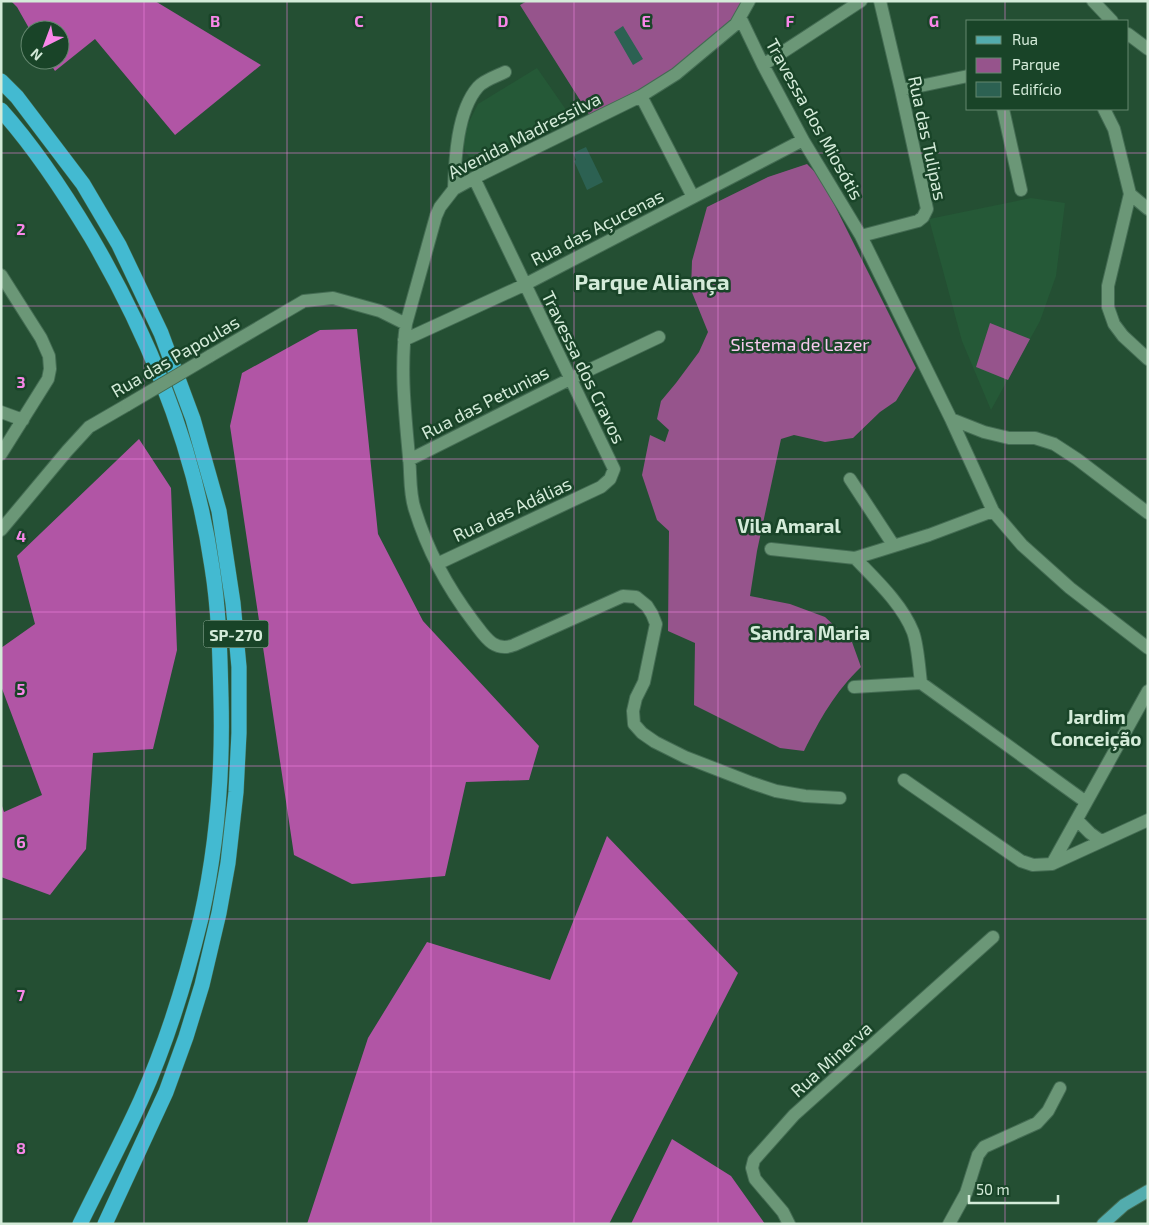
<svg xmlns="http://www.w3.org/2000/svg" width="1149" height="1225" font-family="'Exo 2',sans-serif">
<rect width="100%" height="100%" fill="#244f33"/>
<!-- built -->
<path fill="#255937" d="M537 68 571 117 489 156 481 158H471L465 152 463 142 466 128 478 104Z
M1031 198 1065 203 1056 276 1040 321 991 410 962 341 929 219Z"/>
<!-- green -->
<path fill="#96548c" d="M527 1H746L734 22 659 81 590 116 520 5Z
M807 164 821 178 916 368 896 401 880 412 853 438 825 442 794 435 781 439 757 551 750 596 790 604 825 617 852 642 861 667C835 692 820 719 804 751L780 748 694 705 695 643 668 631 669 531 657 520 642 475 650 435 665 442 669 430 657 419 661 401 676 383 699 352 708 332 691 290 692 261 707 207 768 177Z
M990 323 1030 339 1008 380 976 367Z"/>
<!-- forest -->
<path fill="#b155a5" d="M11 1H155L261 65 175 135 95 39 55 71 48 60H60V30H30L17 7Z
M357 329 378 534 423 621 539 746 529 780 466 782 445 876 352 884 294 855 230 426 242 373 320 330Z
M139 439 171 488 177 650 153 749 93 753 86 849 50 895 1 877V803L4 812 42 795 1 686V648L35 624 17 556Z
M607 836 738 973 609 1224H307L368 1038 427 942 550 980Z
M672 1139 731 1176 765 1224H631Z"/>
<!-- building -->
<path fill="#2c6152" d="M623 26 643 59 633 65 614 32Z
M586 147 603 182 587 190 574 161 576 160 573 153Z"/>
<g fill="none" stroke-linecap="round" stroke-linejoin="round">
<!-- street casing -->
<g stroke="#446c53" stroke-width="14">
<path id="street" d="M749 1 736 24 676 74 641 96 474 178 454 189 440 207 436 216 406 324C400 369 405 412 409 457 411 474 409 493 415 510 427 549 448 588 473 621 484 635 493 653 514 645L623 596 636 597 647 606 652 614 656 624 644 682 636 698 633 711 634 724 642 733 655 742 685 757 752 783 776 791 805 796 840 798
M1093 1 1112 21
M740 17 763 65 803 140 861 236 951 419 993 511 1022 545 1070 588 1148 648
M1128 34 1148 49
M763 65 861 1
M901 90 968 76
M641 96 693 197
M1003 109 1021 190
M1104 109 1114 129 1130 194 1108 286V307L1114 324 1123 336 1148 359
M454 189C455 159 457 111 478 87 484 80 497 76 505 72
M1130 194 1148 209
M861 236 918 221 923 217 927 209 901 90 880 1
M1 275 41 338 49 356 50 369 48 379 1 454
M404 340 524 285 803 140
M210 356 304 301 333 298 380 311 406 324
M1 412 23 420
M951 419 984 432 1009 438H1035L1054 444 1077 459 1148 513
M409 460 570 379 659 337
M850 479 894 546
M1 530 67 451 89 427 127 405
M771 549 855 558C876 580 902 604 913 632 918 646 919 668 921 683
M855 558 929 535 993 511
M437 564 601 487 610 479 614 469 474 178
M854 687 921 683 1086 802
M904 780 1021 861 1033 865 1052 864 1148 820
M1077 820 1090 833 1101 841
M1052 864 1148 691
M789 1224 783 1212 755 1179 752 1168 754 1160 794 1115 993 937
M949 1224 966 1193 978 1155 984 1147 1037 1123 1048 1111 1060 1088"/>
</g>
<!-- primary casing -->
<g stroke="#446c53" stroke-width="14">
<path id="primary" d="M1103 1224 1124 1205 1148 1191"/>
</g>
<!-- highway casing -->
<g stroke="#446c53" stroke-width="16">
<path id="highway" d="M1 81 17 97 83 184 119 245 161 333 193 419 219 511 233 603 239 667V733L236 792 228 863 219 913 202 985 186 1037 166 1092 105 1224
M1 110C36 149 64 192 91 237 150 338 195 450 212 567 219 610 220 655 221 698 223 772 217 846 201 918 186 980 167 1042 141 1100 122 1142 100 1183 80 1224"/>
</g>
<!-- street -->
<use href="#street" stroke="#6b9777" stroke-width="12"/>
<!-- primary -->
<use href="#primary" stroke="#53acad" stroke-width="12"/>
<!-- highway -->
<use href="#highway" stroke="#43bad1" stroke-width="15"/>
<!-- street-bridge casing -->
<g stroke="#446c53" stroke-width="14" stroke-linecap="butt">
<path id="street-bridge" d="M127 405 210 356"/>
</g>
<!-- street-bridge -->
<use href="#street-bridge" stroke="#6b9777" stroke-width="12"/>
</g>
<!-- grid -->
<path fill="none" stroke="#f987e9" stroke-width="1" stroke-opacity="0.55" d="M144 1V1224M287 1V1224M431 1V1224M574 1V1224M718 1V1224M862 1V1224M1005 1V21M1005 109V1224M1 153H1148M1 306H1148M1 459H1148M1 612H1148M1 766H1148M1 919H1148M1 1072H1148"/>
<g text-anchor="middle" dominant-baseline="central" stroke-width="5" stroke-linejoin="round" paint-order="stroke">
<!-- shield labels -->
<rect fill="#194428" stroke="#9cb9a4" stroke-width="1" x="203.5" y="620.5" width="65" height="27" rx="4"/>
<g font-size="16" font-weight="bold" fill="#d4ebd9">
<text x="236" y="634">SP-270</text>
</g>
<!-- street labels -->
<g font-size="18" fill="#d4ebd9" stroke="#194428">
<text transform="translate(815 119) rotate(61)">Travessa dos Miosótis</text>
<text transform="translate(524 135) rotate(-27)">Avenida Madressilva</text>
<text transform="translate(928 138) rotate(78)">Rua das Tulipas</text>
<text transform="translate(597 227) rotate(-27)">Rua das Açucenas</text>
<text transform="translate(175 356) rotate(-30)">Rua das Papoulas</text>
<text transform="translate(584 367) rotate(64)">Travessa dos Cravos</text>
<text transform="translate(485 402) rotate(-27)">Rua das Petunias</text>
<text transform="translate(512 509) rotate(-25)">Rua das Adálias</text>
<text transform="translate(831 1059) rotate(-42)">Rua Minerva</text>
</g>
<!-- park labels -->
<g font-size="18" fill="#f8c9ef" stroke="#194428">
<text x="800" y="344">Sistema de Lazer</text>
</g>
<!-- neighbourhood labels -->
<g font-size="19" font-weight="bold" fill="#d4ebd9" stroke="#194428">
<text x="789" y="525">Vila Amaral</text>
<text x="810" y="632">Sandra Maria</text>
<text x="1096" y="716">Jardim<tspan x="1096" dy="22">Conceição</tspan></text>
</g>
<!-- district labels -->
<g font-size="22" font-weight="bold" fill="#d4ebd9" stroke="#194428">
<text x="652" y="281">Parque Aliança</text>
</g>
</g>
<g font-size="16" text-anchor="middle" font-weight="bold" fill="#f987e9" stroke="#194428" stroke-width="5" stroke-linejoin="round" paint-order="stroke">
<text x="215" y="27">B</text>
<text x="359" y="27">C</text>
<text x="503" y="27">D</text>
<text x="646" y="27">E</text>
<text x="790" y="27">F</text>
<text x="934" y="27">G</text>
<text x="21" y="235">2</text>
<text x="21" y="388">3</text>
<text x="21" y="542">4</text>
<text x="21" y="695">5</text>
<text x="21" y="848">6</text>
<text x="21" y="1001">7</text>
<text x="21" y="1154">8</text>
</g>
<!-- border -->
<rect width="1149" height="1225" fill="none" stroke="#d4ebd9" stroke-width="5"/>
<!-- legend -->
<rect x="966" y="20" width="162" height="90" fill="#194428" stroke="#64876f"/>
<rect x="976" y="36" width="25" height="8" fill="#53acad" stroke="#64876f"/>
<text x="1012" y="45" font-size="15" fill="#d4ebd9">Rua</text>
<rect x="976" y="58" width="25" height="15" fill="#96548c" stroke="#64876f"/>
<text x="1012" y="70" font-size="15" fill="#d4ebd9">Parque</text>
<rect x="976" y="82" width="25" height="15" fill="#2c6152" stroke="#64876f"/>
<text x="1012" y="95" font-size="15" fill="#d4ebd9">Edifício</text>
<!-- north arrow -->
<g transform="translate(45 45) rotate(222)"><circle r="24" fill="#194428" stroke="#64876f"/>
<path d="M0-4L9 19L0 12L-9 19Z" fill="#f987e9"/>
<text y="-8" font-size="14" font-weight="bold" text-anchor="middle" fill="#d4ebd9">N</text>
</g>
<!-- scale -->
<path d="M969 1195v8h89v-8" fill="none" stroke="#d4ebd9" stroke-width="2.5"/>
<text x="976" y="1195" font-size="15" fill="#d4ebd9" stroke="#194428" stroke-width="4" paint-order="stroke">50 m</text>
</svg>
